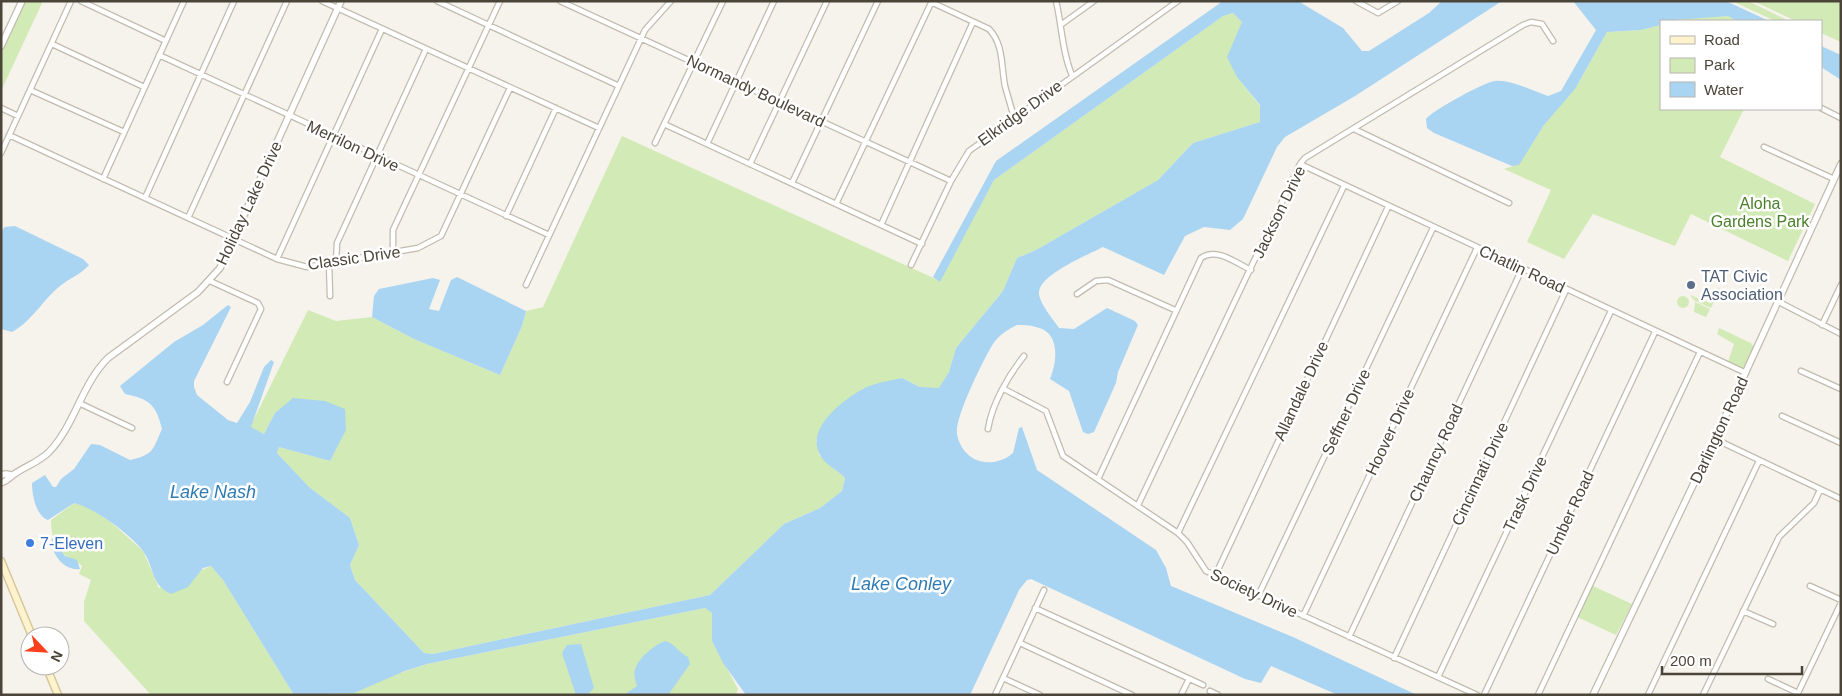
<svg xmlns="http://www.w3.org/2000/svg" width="1842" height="696" font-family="Arial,sans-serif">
<rect width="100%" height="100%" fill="#f6f3ec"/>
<!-- green -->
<path fill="#d2eab5" d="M24 1H43L1 91V52Z
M1732 1H1748L1785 19 1784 21H1775Z
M1753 1H1841V42L1821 33V21H1796Z
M1233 13 1242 22 1236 39 1237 77 1260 106V122L1193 143 1158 180 1036 250 1017 258 1003 291 956 348 949 372 939 389 920 387 902 378 862 389 816 440 819 455 845 478 842 491 820 508 784 524 710 595 433 654 424 653 355 580 350 565 359 545 350 518 309 487 277 453 279 447 330 461 336 448 275 413 264 434 250 427 308 310 336 321 372 317 414 339 500 375 522 326 526 311 543 307 622 136 940 281 994 180 1223 16Z
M1728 16 1740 21H1678L1695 17Z
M1661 25V109H1744L1720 157 1815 204 1788 261 1691 214 1675 246 1593 214 1564 259 1527 242 1551 190 1504 169 1519 164 1544 125 1578 84 1607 32 1641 30Z
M1717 288 1720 289 1711 308 1695 301 1690 295 1710 303Z
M1677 302a6 6 0 1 1 12 0a6 6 0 1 1-12 0Z
M1695 302 1710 309 1706 317 1694 312Z
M1719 328 1751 343 1754 347 1745 367 1741 368 1728 362 1734 344 1717 334Z
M74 503 89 507 112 523 143 551 159 588 211 566 223 580 294 695H151L84 621V602L91 580 79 574 82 566C77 561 70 559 65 555 54 546 51 534 51 520Z
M1593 586 1632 604 1616 635 1577 617Z
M705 608 712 613V641L738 689 736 695H335L427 664Z"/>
<!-- water -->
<path fill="#a9d4f2" d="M1223 1H1298L1343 28 1362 51H1369L1429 13 1442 1H1502L1355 96 1285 137 1277 147 1243 219 1230 230 1204 227 1185 236 1164 275 1103 247C1088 255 1037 275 1039 294 1040 304 1053 319 1059 328L1074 329 1107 308 1135 321 1138 325 1118 372 1116 383 1094 432 1088 434 1083 432 1069 391 1050 379C1057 362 1061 332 1036 327 1030 325 1023 325 1017 325 1008 329 998 336 993 344 984 358 954 419 957 434 962 462 992 471 1013 453L1019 428 1022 427 1037 470 1156 550 1166 568 1171 586 1293 637 1417 695H1338L1271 666 1261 683 1245 679 1031 579 1027 580 1019 590 970 695H746L723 663 712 641V613L705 608 427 664 405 671 354 693 294 695 223 580 211 566 203 568 188 587 171 594C150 584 155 568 143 551 130 534 95 508 74 503L48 520C36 516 32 495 32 483L45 475 53 487H56L61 479 74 469 91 444 100 445 130 460C154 455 153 449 162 429 156 405 150 399 125 394L120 386 174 342 203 325 228 305 231 307 194 381V387L197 395 228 420 237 423 250 402 264 367 271 360 274 362 251 427 264 434 275 413 293 398 325 401 345 409 346 430 330 461 279 447 277 453 309 487 350 518 359 545 350 565 355 580 424 653 433 654 710 595 784 524 820 508 842 491 845 478C838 470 825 465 820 455 805 429 842 401 861 390 873 383 889 381 902 378L920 387 939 388 949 372 956 348 1003 291 1017 258 1036 250 1158 180 1193 143 1260 122V105L1237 77 1227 57 1242 22 1233 13 1223 16 994 180 940 282 933 277 996 161Z
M1573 1H1726L1769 21H1737L1728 16 1661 21V25L1641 30 1607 32 1575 89 1544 125 1519 165 1512 166 1434 133 1427 128 1426 119C1432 111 1484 82 1495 81 1509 79 1534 91 1548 96L1561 91 1596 30Z
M1821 46 1841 55V80L1821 67Z
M15 226 83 259 89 265C82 273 73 277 64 283 44 297 33 321 12 332L1 329V231L5 227Z
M457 277 526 311 522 326 500 375 414 339 372 317 374 296 379 289 433 278 440 280 429 309 439 311 451 280Z
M52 538 65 556 77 560 80 569C64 571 50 554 52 538Z
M666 641C675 644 679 653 688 657L690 664 668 695H624L637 686C636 682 633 675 635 670 638 658 655 644 666 641Z
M581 644 594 688 587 695H576L562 653 567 645Z"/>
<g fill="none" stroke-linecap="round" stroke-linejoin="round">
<!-- minor casing -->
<g stroke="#c2bbae" stroke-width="7">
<path id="minor" d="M81 1 166 41
M322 1 599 128
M437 1 619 86
M560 1 951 181
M1056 1C1062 26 1062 52 1072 75
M1356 1 1378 13 1398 1
M931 2 989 29C1004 45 1001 66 1005 86 1008 97 1011 107 1014 117
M1062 24 1094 1
M52 44 144 87
M159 55 549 235
M30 90 124 132
M1 108 18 116
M1821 108 1841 118
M664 124 922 244
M1354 129 1509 203
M9 135 277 259 307 267 418 248 441 236 510 88
M655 143 723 1
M707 144 774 1
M1764 147 1834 179
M1 153 71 1
M750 164 827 1
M1300 164 1746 373
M103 179 184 1
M792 183 878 1
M145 198 234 1
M836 204 932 1
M506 216 556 108
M188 218 287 1
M881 225 973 22
M393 253V230L500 1
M277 259 382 29
M336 262 337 243 426 49
M329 263 330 296
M911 265 951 181 969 151 1178 1
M210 281 258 303 261 309 227 382
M526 285 645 30 671 1
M1077 294 1096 281 1108 280 1175 310
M1777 301 1841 334
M1822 325 1841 285
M1801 371 1841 389
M1004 389 1046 411 1063 456 1178 533 1187 542 1206 571 1477 695
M79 403 132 428
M1782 416 1841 443
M988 429C992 404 1008 376 1024 356
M1715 439 1841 499
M1098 479 1201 258C1217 247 1236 263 1251 270
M1138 505 1300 164 1305 158 1523 25 1531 22 1542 24 1553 41
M1178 533 1344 186
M1215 576 1388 207
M1810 586 1841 600
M1258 596 1433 228
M1035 608 1203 685
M1743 611 1773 624
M1303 616 1477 248
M1349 637 1522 269
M1020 643 1132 695
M1394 658 1566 290
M1438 677 1611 311
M1003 678 1040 695
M1768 679 1798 693
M1210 691 1218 695
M995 695 1044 590
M1181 695 1189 679
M1484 695 1655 332
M1538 695 1700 352
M1648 695 1759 461
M1703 695 1779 537 1814 503 1820 490
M1797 695 1841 603"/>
</g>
<!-- tertiary casing -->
<g stroke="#c2bbae" stroke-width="8">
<path id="tertiary" d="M1 46 22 1
M1 475 6 474 11 475
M1 483C7 481 9 478 13 475 25 466 38 463 49 452 75 425 81 385 108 358L198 292 220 268 341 1
M1593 695 1715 439 1841 164"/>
</g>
<!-- secondary casing -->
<g stroke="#d6c79b" stroke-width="9">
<path id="secondary" d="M1 561 32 636
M46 666 58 695"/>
</g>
<!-- minor -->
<use href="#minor" stroke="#fff" stroke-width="4.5"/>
<!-- tertiary -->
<use href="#tertiary" stroke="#fff" stroke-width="5.5"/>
<!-- secondary -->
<use href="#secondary" stroke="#fff3cd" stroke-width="6"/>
</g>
<!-- markers -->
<circle fill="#5c6f8a" stroke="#fff" stroke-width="2" cx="1691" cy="285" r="5"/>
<circle fill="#3f7fe0" stroke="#fff" stroke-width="2" cx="30" cy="543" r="5"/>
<g text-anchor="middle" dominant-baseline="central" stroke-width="5" stroke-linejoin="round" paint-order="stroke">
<!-- street labels -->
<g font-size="16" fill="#4b4439" stroke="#fff">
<text transform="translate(756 91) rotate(25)">Normandy Boulevard</text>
<text transform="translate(1020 113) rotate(-36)">Elkridge Drive</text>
<text transform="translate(353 146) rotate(25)">Merrilon Drive</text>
<text transform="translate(249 203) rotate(-65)">Holiday Lake Drive</text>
<text transform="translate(1279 212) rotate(-64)">Jackson Drive</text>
<text transform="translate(354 258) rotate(-8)">Classic Drive</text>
<text transform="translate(1522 269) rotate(25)">Chatlin Road</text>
<text transform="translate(1301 391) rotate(-65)">Allandale Drive</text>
<text transform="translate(1346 412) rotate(-65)">Seffner Drive</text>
<text transform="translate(1719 430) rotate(-65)">Darlington Road</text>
<text transform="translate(1390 432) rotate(-65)">Hoover Drive</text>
<text transform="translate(1436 453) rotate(-65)">Chauncy Road</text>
<text transform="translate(1480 474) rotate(-65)">Cincinnati Drive</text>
<text transform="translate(1525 494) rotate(-65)">Trask Drive</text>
<text transform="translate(1570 513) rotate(-65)">Umber Road</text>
<text transform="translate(1254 593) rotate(25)">Society Drive</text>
</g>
<!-- park labels -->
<g font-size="16" fill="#4a7f2a" stroke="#fff">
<text x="1760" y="203">Aloha<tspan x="1760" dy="18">Gardens Park</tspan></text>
</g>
<!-- service labels -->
<g font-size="16" fill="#4e5e75" stroke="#fff" text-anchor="start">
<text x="1701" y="276">TAT Civic<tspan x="1701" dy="18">Association</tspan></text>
</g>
<!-- shop labels -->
<g font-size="16" fill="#366cbe" stroke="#fff" text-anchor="start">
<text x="40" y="543">7-Eleven</text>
</g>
<!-- water labels -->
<g font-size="18" font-style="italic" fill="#2e7ab2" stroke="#fff">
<text x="213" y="492">Lake Nash</text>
<text x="901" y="584">Lake Conley</text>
</g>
</g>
<!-- border -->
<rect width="1842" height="696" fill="none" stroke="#4b4439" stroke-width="5"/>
<!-- legend -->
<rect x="1660" y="20" width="162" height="90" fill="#ffffff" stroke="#b7b4b0"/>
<rect x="1670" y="36" width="25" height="8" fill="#fff3cd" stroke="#b7b4b0"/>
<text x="1704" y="45" font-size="15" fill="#4b4439">Road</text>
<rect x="1670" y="58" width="25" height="15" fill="#d2eab5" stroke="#b7b4b0"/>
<text x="1704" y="70" font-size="15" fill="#4b4439">Park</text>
<rect x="1670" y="82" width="25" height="15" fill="#a9d4f2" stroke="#b7b4b0"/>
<text x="1704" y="95" font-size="15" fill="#4b4439">Water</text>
<!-- north arrow -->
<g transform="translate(45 651) rotate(115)"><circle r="24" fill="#ffffff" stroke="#b7b4b0"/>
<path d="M0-4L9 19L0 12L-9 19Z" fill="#fc3f1d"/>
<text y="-8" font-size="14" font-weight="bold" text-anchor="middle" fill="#4b4439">N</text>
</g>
<!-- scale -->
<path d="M1662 666v8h140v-8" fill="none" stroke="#4b4439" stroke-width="2.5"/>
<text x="1670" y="666" font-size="15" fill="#4b4439" stroke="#ffffff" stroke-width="4" paint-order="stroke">200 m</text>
</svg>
